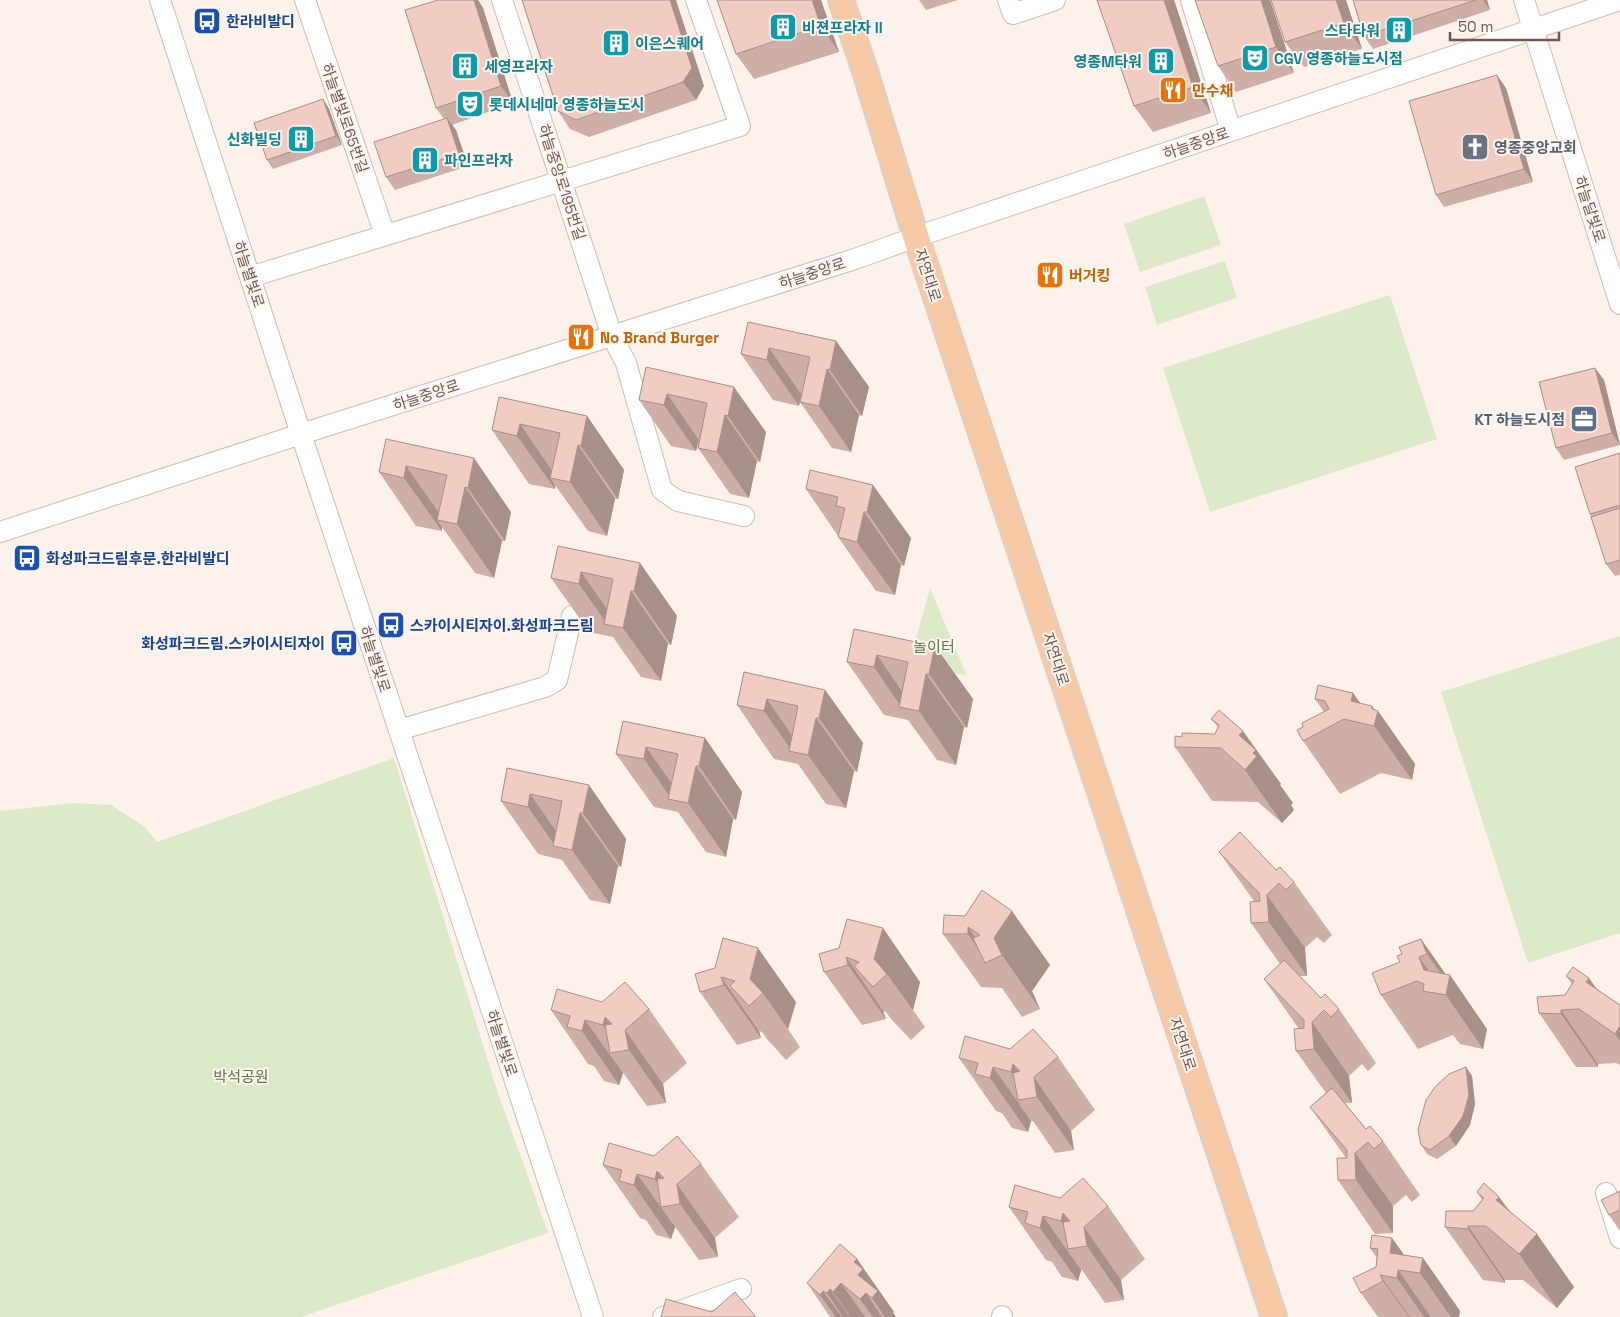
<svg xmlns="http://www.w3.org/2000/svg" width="1620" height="1317" font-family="'Space Grotesk','Noto Sans KR',sans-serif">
<rect width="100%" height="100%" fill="#fcf2eb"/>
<!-- green -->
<path fill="#dce9c9" d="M1204 196 1221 245 1140 272 1124 224Z
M1225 261 1237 298 1157 325 1145 287Z
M1390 295 1437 439 1210 512 1163 368Z
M930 588 967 676 910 660Z
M1620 636V933L1528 963 1441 692Z
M394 758 497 1090 548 1233 301 1317H0V811L72 803 111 805 145 827 157 842Z"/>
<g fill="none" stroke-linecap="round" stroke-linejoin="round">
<!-- minor casing -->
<g stroke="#d0bab3" stroke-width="22">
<path id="minor" d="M160 0 301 434 593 1317
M305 0 385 235
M502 0 612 336 626 363 662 490 678 501 744 516
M1008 0 1013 14 1055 0
M1191 0 1231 131
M1524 0 1620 304
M250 277 740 126 696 0
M0 532 301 434 855 259 916 237 1620 0
M399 730 545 687 557 680 572 616
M1606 1193 1620 1238
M1002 1316V1317
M663 1317 741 1289"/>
</g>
<!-- major casing -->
<g stroke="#d9cfcd" stroke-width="28">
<path id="major" d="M841 0 865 71 916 237 1274 1317"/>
</g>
<!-- minor -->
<use href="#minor" stroke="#fff" stroke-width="20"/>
<!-- major -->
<use href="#major" stroke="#f6c9a7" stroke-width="25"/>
</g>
<!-- wall -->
<path fill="#ceafa8" d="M438 0H478L483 8 513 103 452 125 456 130 468 166 395 190 386 177 444 119 436 108Z
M522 0 704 86 696 100 589 137 570 129 558 111Z
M821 0 839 52 754 79 736 54Z
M919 0H958L926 10Z
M1097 0H1174L1211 113 1153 132 1134 106Z
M1270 0 1294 73 1236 92 1218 66Z
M1271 0H1346L1362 49 1304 67 1285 42Z
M1353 0H1487L1490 10 1373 49 1364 36Z
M1506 88 1533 182 1444 207 1436 195Z
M323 99 329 109 342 145 273 169 267 160Z
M748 322 836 341 869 387 862 416 859 415 851 452 832 448 800 402 802 394 799 406 773 400 741 354Z
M646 367 766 432 760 462 757 461 749 498 730 494 698 448 699 440 696 451 671 446 639 400Z
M1595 368 1604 380 1620 445 1564 460 1556 448Z
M499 397 587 416 624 470 618 499H615L607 536 588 531 555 485V489L529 484 492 430Z
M386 439 511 512 505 541H502L494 578 475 573 442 527V531L416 526 379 472Z
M1620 453V575L1615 576 1606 564 1591 517 1590 514Z
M810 470 911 538 904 566 901 565 895 595 876 591 838 537V536L806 489Z
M558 546 640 563 677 616 671 645 668 644 661 681 641 677 613 637 589 632 551 578Z
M854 629 935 646 973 699 967 728 964 727 956 765 937 760 908 720 884 715 847 662Z
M744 672 825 690 863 743 857 772 854 771 846 808 826 804 798 764 774 759 737 705Z
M1353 693 1360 703 1378 711 1415 764 1412 780 1381 773 1340 794 1303 741V727L1324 712 1315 699Z
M1219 710 1281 784 1280 785 1293 803 1291 805 1294 810 1282 823 1258 802 1212 801 1175 747 1215 734 1218 727 1211 719Z
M623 721 705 738 742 792 736 820 733 819 726 857 706 852 678 812 654 807 616 754Z
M507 768 589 785 626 839 621 867 618 866 610 904 590 900 562 860 538 854 501 801Z
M1219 852 1276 870 1294 882 1332 935 1324 943 1317 937 1305 948 1307 976H1300L1321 998 1339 1009 1376 1063 1368 1071 1362 1064 1349 1076 1352 1103H1345L1366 1129 1383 1141 1420 1195 1412 1202 1406 1195 1393 1206V1233L1375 1234 1338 1180 1346 1158 1310 1107 1326 1093 1296 1051 1299 1029 1264 979 1280 964 1251 923 1254 901Z
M965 916 1050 965 1032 991 1040 1009 1022 1017 1002 988 981 987 943 934Z
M1421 939 1445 974 1487 1029 1483 1049 1460 1044 1453 1035 1418 1049 1381 995 1400 962 1402 954Z
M839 948 920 982 913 1010 925 1027 911 1040 892 1020 886 1012 883 1011 886 1019 862 1025 824 972Z
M715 968 796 1002 788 1029 800 1047 786 1060 767 1039 762 1032 759 1031 761 1038 737 1045 700 992Z
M1566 976 1597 989 1620 1005V1065L1616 1063 1598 1064V1067H1576L1539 1013 1565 995 1572 984Z
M602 1002 649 1009 687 1063 663 1084 666 1103 647 1106 624 1074 623 1073 619 1085 604 1081 594 1066 588 1064 551 1010Z
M1010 1049 1058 1057 1095 1110 1071 1131 1074 1150 1055 1153 1033 1121H1031L1028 1132 1012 1128 1002 1113 996 1111 959 1058Z
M1466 1067 1472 1076 1475 1104 1470 1125 1456 1146 1437 1159 1427 1154 1421 1145Z
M654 1156 701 1164 739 1217 715 1238 718 1257 699 1260 676 1228 675 1227 671 1239 656 1235 646 1220 640 1218 603 1165Z
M1620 1191V1231L1609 1215Z
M1477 1192 1499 1197 1510 1211 1574 1287 1557 1308 1523 1280H1505V1283L1483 1280 1445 1227 1473 1211 1482 1200Z
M1060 1198 1108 1206 1145 1259 1121 1280 1124 1300 1105 1303 1082 1270H1081L1078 1281 1062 1277 1052 1262 1046 1260 1009 1207Z
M1392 1238 1404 1255 1423 1258 1460 1311 1459 1317H1378L1361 1293 1376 1267 1377 1258 1370 1248Z
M857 1259 894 1312 893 1313 896 1317H830L807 1283Z"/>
<!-- shaded-wall -->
<path fill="#a88f88" d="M474 0H478L483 8 513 103 501 86Z
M670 0H676L704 86 696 100 683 82Z
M812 0H821L839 52 821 26Z
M1164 0H1174L1211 113 1193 87Z
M1261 0H1270L1294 73 1276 47Z
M1336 0H1346L1362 49 1344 23Z
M1483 0H1487L1490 10Z
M1497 75 1506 88 1533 182 1524 169Z
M323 99 329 109 342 145 336 136Z
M447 118 456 130 468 166 459 154Z
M836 341 869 387 862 416 830 370Z
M769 348 801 394 799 406 767 360Z
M1595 368 1604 380 1620 445 1612 433Z
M827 369 859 415 851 452 819 406Z
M734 387 766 432 760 462 728 416Z
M667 394 699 440 696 451 664 405Z
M725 415 757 461 749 498 717 452Z
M587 416 624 470 618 499 581 446Z
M520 424 557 478H550L555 485V489L517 436Z
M578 445 615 499 607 536 570 482Z
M474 458 511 512 505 541 468 488Z
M406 466 444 520H437L442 527V531L404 478Z
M873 485 911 538 904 566 867 512Z
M465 487 502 541 494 578 457 524Z
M864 512 901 565 895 595 857 542Z
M640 563 677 616 671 645 634 591Z
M581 572 619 626 607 624 579 584Z
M631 591 668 644 661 681 623 628Z
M935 646 973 699 967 728 929 674Z
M877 655 914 709 902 708 874 667Z
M926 674 964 727 956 765 919 711Z
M825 690 863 743 857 772 819 718Z
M1353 693 1375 724 1372 709V706L1377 713 1378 711 1415 764 1412 780 1374 726 1351 701Z
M767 699 804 753 792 751 764 711Z
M816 718 854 771 846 808 808 755Z
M1243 731 1281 784 1280 785 1293 803 1291 805 1294 810 1282 823 1245 770 1239 735Z
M705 738 742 792 736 820 699 766Z
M646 747 684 801 672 800 644 759Z
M696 766 733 819 726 857 688 803Z
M589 785 626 839 621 867 583 813Z
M530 794 568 848 556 847 528 807Z
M580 813 618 866 610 904 572 850Z
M1267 895 1305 948 1307 976 1269 922Z
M1012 911 1050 965 1032 991 1040 1009 1002 955 994 938Z
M968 927 991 960 987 962 968 934Z
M883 928 920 982 913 1010 887 974 874 959Z
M1421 939 1449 979 1450 975 1487 1029 1483 1049 1446 995 1448 984 1427 954Z
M758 948 796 1002 788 1029 763 993 750 979Z
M846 957 883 1011 886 1019 848 965Z
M1419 957 1446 995 1424 970Z
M721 977 759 1031 761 1038 724 985Z
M1589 978 1620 1022V1041L1615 1034 1586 982Z
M1561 1010 1598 1064V1067L1561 1014Z
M605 1017 628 1050 621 1051 603 1025Z
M585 1020 623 1073 619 1085 582 1031Z
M1312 1022 1349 1076 1352 1103 1314 1049Z
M625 1030 663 1084 666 1103 629 1050Z
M1013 1064 1037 1097 1029 1098 1011 1072Z
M993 1067 1031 1121 1028 1132 990 1078Z
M1466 1067 1472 1076 1475 1104 1470 1125 1456 1146 1449 1136Z
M1034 1077 1071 1131 1074 1150 1037 1097Z
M1355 1153 1393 1206V1233L1356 1180Z
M657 1171 680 1204 673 1205 655 1179Z
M637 1174 675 1227 671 1239 634 1185Z
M677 1184 715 1238 718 1257 680 1204Z
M1499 1197 1530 1241 1537 1234 1574 1287 1557 1308 1519 1254 1496 1200Z
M1063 1213 1087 1246 1079 1247 1061 1221Z
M1043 1216 1081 1270 1078 1281 1040 1228Z
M1468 1226 1505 1280V1283L1468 1229Z
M1084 1227 1121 1280 1124 1300 1087 1246Z
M1392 1238 1416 1272 1390 1253Z
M1423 1258 1460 1311 1459 1317H1451L1420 1273Z
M857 1259 894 1312 893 1313 896 1317H885L872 1298 858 1275 854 1262Z
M1398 1270 1431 1317H1424L1397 1278Z
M1380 1275 1410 1317H1409L1383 1281Z
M841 1283 865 1317H851L833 1292Z
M830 1289 850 1317H843L827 1293Z
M823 1291 842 1317H836L820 1295Z
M866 1293 882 1317H873L860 1299Z"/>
<!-- building -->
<path fill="#f0ccc3" stroke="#a88f88" d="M438 0H474L501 86 436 108 405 10Z
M522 0H670L692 68 683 82 576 120 558 111Z
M717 0H812L821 26 736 54Z
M1097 0H1164L1193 87 1134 106Z
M1195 0H1261L1276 47 1218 66Z
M1271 0H1336L1344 23 1285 42Z
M1353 0H1476L1364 36Z
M1497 75 1524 169 1436 195 1409 101Z
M323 99 336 136 267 160 254 123Z
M447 118 459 154 386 177 374 142Z
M748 322 836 341 830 370 827 369 819 406 800 402 810 357 769 348 767 360 741 354Z
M646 367 734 387 728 416 725 415 717 452 698 448 707 403 667 394 664 405 639 400Z
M1595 368 1612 433 1556 448 1539 382Z
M499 397 587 416 581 446 578 445 570 482 550 478 560 433 520 424 517 436 492 430Z
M386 439 474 458 468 488 465 487 457 524 437 520 447 475 406 466 404 478 379 472Z
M1620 453V505L1590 514 1575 467Z
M810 470 873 485 867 512H864L857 542 838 537 845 508 836 506 838 497 806 489Z
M1620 508V560L1606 564 1591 517Z
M558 546 640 563 634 591H631L623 628 604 624 613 579 581 572 579 584 551 578Z
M854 629 935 646 929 674H926L919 711 899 707 908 662 877 655 874 667 847 662Z
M744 672 825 690 819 718H816L808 755 789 751 798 706 767 699 764 711 737 705Z
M1318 685 1353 693 1351 701 1372 706V709L1378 711 1374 726 1344 719 1303 741 1297 730 1303 727 1302 723 1329 709 1325 701 1315 699Z
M1219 710 1243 731 1239 735 1256 750 1253 753 1257 756 1245 770 1221 748 1175 747V736L1182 737V733L1215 734 1219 725 1211 719Z
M623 721 705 738 699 766H696L688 803 668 799 678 754 646 747 644 759 616 754Z
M507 768 589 785 583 813H580L572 850 553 846 562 801 530 794 528 807 501 801Z
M1240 832 1276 870 1280 867 1294 882 1286 890 1279 883 1267 895 1269 922 1251 923 1250 902 1260 901 1259 893 1219 852Z
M982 890 1012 911 994 938 1002 955 985 963 973 938 980 935 968 927V934H943L944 915 965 916Z
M847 919 883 928 874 959 887 974 873 987 854 966 859 962 846 957 848 965 824 972 819 954 839 948Z
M723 938 758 948 750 979 763 993 749 1006 730 986 735 981 721 977 724 985 700 992 695 974 715 968Z
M1421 939 1427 954 1419 957 1424 970 1450 975 1446 995 1423 991 1424 984 1417 981 1381 995 1372 973 1400 962 1397 956 1402 954 1399 947Z
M1284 960 1321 998 1325 994 1339 1009 1331 1017 1324 1010 1312 1022 1314 1049 1296 1051 1294 1029 1304 1028V1020L1264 979Z
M1573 967 1589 978 1586 982 1620 1005V1026L1615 1034 1579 1009 1561 1010V1014L1539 1013 1537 997 1565 995 1574 981 1566 976Z
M625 982 649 1009 625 1030 629 1050 610 1053 605 1025 612 1024 605 1017 603 1025 585 1020 582 1031 567 1027 570 1016 551 1010 557 989 602 1002Z
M1033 1029 1058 1057 1034 1077 1037 1097 1018 1100 1013 1073 1020 1071 1013 1064 1011 1072 993 1067 990 1078 975 1074 978 1063 959 1058 965 1036 1010 1049Z
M1466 1067 1469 1095 1463 1116 1449 1136 1430 1150 1421 1145 1418 1130 1426 1100 1435 1087 1449 1074Z
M1332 1088 1366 1129 1370 1126 1383 1141 1374 1149 1368 1142 1355 1153 1356 1180H1338L1337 1158H1347V1150L1310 1107Z
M677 1136 701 1164 677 1184 680 1204 661 1207 657 1179 664 1178 657 1171 655 1179 637 1174 634 1185 619 1181 622 1170 603 1165 609 1143 654 1156Z
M1083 1178 1108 1206 1084 1227 1087 1246 1068 1249 1063 1222 1070 1221 1063 1213 1061 1221 1043 1216 1040 1228 1025 1223 1028 1212 1009 1207 1015 1185 1060 1198Z
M1484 1183 1499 1197 1496 1200 1537 1234 1519 1254 1486 1226H1468V1229L1445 1227 1446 1211H1473L1484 1198 1477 1192Z
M1620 1191V1210L1609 1215 1601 1200Z
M1372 1235 1392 1238 1390 1253 1423 1258 1420 1273 1398 1270 1397 1278 1380 1275 1383 1281 1361 1293 1353 1278 1376 1267 1378 1249 1370 1248Z
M840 1244 857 1259 854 1262 863 1269 858 1275 878 1291 872 1298 866 1293 860 1299 841 1283 833 1292 830 1289 827 1293 823 1291 820 1295 807 1283Z
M735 1292 756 1317H661L666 1299 712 1312Z"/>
<!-- icons -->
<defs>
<g id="bus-square" transform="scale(1.4375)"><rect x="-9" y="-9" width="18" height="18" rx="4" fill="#1a4fb4" stroke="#fef6f1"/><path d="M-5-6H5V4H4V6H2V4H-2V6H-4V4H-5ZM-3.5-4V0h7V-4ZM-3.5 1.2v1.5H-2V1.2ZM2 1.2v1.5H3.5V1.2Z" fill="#fff"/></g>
<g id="building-square" transform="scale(1.4375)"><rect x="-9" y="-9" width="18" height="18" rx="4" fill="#0f9aa8" stroke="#fef6f1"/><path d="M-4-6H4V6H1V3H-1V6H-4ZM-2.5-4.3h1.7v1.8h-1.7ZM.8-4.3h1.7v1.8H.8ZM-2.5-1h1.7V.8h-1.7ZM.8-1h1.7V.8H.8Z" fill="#fff"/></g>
<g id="theatre-square" transform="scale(1.4375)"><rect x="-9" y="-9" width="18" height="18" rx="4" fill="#0f9aa8" stroke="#fef6f1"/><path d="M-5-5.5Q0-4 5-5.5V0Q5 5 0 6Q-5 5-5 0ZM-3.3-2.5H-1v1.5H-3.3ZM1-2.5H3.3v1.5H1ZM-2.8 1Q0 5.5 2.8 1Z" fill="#fff"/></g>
<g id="restaurant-square" transform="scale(1.4375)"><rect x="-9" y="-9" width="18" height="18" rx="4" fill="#e8710a" stroke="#fef6f1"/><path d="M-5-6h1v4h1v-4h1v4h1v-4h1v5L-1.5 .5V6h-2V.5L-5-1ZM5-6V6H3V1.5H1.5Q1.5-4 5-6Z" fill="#fff"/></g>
<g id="church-square" transform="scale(1.4375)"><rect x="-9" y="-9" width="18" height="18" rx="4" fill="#6b7280" stroke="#fef6f1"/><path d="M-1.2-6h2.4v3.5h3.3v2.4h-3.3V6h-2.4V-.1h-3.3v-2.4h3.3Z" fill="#fff"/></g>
<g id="office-square" transform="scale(1.4375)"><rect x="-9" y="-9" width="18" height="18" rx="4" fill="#5c6f8a" stroke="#fef6f1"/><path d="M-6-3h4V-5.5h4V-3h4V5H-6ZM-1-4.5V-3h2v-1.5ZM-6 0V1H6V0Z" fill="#fff"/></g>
</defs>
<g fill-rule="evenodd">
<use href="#bus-square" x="207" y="21"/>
<use href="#building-square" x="783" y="27"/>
<use href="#building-square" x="1399" y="30"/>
<use href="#building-square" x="616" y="43"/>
<use href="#theatre-square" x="1255" y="58"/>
<use href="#building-square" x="1161" y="61"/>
<use href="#building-square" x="465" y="66"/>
<use href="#restaurant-square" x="1173" y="90"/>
<use href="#theatre-square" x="470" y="104"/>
<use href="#building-square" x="301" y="139"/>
<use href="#church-square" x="1475" y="147"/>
<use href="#building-square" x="425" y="160"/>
<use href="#restaurant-square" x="1050" y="275"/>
<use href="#restaurant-square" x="581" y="337"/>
<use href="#office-square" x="1584" y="419"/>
<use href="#bus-square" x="27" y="558"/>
<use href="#bus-square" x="391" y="625"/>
<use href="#bus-square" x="344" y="643"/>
</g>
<g text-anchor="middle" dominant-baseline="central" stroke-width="4" stroke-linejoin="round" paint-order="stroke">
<!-- transit labels -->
<g font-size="15" font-weight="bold" fill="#164399" stroke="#fef6f1" text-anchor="start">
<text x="226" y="21">한라비발디</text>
<text x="46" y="558">화성파크드림후문.한라비발디</text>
<text x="410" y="625">스카이시티자이.화성파크드림</text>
<text x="325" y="643" text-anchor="end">화성파크드림.스카이시티자이</text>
</g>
<!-- culture labels -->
<g font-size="15" font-weight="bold" fill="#0d838f" stroke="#fef6f1" text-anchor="start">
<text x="802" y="27">비젼프라자 II</text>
<text x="1380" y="30" text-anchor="end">스타타워</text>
<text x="635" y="43">이은스퀘어</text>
<text x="1274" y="58">CGV 영종하늘도시점</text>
<text x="1142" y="61" text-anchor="end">영종M타워</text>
<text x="484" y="66">세영프라자</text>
<text x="489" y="104">롯데시네마 영종하늘도시</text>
<text x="282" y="139" text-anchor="end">신화빌딩</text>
<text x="444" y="160">파인프라자</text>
</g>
<!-- food labels -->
<g font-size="15" font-weight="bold" fill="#c56008" stroke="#fef6f1" text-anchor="start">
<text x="1192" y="90">만수채</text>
<text x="1069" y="275">버거킹</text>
<text x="600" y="337">No Brand Burger</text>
</g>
<!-- street labels -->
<g font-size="15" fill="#76554e" stroke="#fef6f1">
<text transform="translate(345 118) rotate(71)">하늘별빛로65번길</text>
<text transform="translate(1196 143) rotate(-19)">하늘중앙로</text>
<text transform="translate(562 182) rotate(72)">하늘중앙로195번길</text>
<text transform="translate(1590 209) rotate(72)">하늘달빛로</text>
<text transform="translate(812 273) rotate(-18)">하늘중앙로</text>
<text transform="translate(249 274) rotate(72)">하늘별빛로</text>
<text transform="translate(928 275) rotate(72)">자연대로</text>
<text transform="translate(426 395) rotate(-18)">하늘중앙로</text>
<text transform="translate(375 659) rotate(72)">하늘별빛로</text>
<text transform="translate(1056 659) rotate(72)">자연대로</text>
<text transform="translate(502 1043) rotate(72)">하늘별빛로</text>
<text transform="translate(1183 1044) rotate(72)">자연대로</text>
</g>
<!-- worship labels -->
<g font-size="15" font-weight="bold" fill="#5b616d" stroke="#fef6f1" text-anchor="start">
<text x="1494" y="147">영종중앙교회</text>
</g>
<!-- service labels -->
<g font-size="15" font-weight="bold" fill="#4e5e75" stroke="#fef6f1" text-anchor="end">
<text x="1565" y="419">KT 하늘도시점</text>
</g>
<!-- park labels -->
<g font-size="15" fill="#5c7444" stroke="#fef6f1">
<text x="934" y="646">놀이터</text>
<text x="241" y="1076">박석공원</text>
</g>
</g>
<!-- scale -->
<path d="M1450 32v8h109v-8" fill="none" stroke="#76554e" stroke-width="2.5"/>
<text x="1458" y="32" font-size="15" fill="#76554e" stroke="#fef6f1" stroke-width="4" paint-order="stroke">50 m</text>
</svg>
